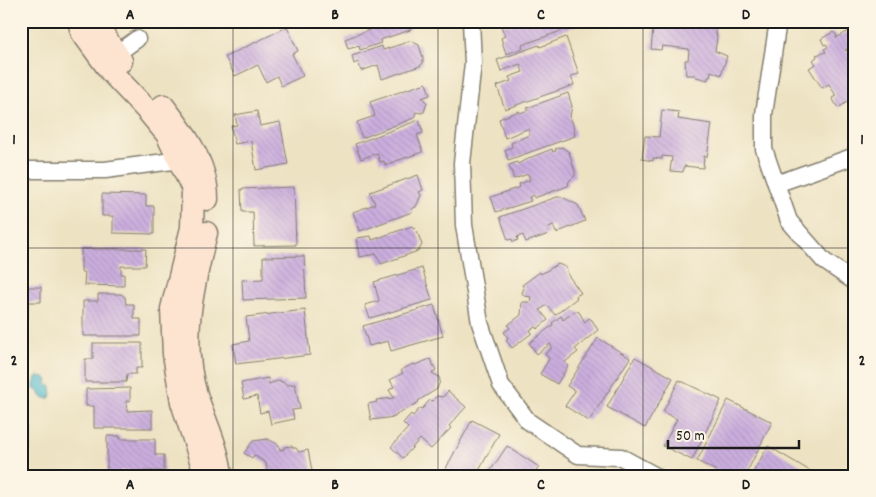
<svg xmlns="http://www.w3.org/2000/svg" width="876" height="497" font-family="Dekko,sans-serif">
<defs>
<pattern id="building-back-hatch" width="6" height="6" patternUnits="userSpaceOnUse" patternTransform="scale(1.25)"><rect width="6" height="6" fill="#cbaede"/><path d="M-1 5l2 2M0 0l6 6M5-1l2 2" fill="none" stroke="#ae95be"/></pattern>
</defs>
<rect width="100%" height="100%" fill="#fcf5e5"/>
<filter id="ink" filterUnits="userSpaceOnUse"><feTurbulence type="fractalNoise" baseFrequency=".02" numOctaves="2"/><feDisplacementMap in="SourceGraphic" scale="10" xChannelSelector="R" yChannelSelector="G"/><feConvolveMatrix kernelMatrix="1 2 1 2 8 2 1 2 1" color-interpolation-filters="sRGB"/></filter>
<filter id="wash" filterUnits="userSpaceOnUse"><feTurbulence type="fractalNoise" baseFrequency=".0096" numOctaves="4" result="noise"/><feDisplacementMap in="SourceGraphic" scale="20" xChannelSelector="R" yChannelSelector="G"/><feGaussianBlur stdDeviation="1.12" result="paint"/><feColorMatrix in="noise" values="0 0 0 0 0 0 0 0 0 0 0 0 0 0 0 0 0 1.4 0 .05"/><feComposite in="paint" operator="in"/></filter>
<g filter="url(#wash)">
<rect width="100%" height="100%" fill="#ede2c2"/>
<!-- water -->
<path fill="#4db8c9" stroke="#346a72" d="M38 376 45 377 48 380 47 385 51 386 52 394 49 399 42 397 39 392 33 388 36 377Z"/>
<g id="blocks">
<!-- building -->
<path fill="url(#building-back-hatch)" d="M368 21H422L417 25H412L410 30 380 40 381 43 360 50 359 46 348 49 345 39 369 30 368 28 370 27Z
M516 21H577L575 26 522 45 523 48 506 54 501 38 505 36 501 26 509 23 510 26 512 25Z
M654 21H714L717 38 715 51 727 56 721 75 711 71 710 77H708V80L696 77 695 75H686L685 60H688L689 49 662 46 661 50 651 49Z
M287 27 298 51 292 54 303 76 281 86 277 76 266 82 258 65 235 76 225 57Z
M849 31 854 39 853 46 845 50 851 53 855 57V97L838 108 832 98 836 96 829 84 822 88 809 68 816 64 813 60 817 57 816 55 826 52 824 49 828 47 826 44 824 45 821 39 833 32 837 35 836 38Z
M566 37 579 74 571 76 574 85 505 109 497 86 511 81 509 77 523 72 520 64 501 71 497 60 539 45 540 47Z
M411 41 419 45 423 58V63L420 66 382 79 378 65 361 71 358 62 354 64 352 56 382 46 383 50Z
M426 83 430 95 422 98 427 103 424 112 421 113 416 112 414 118 362 138 357 122 375 116 370 102Z
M568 93 572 106 570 116 574 128 575 136 508 160 505 150 512 147 511 143 529 135V130L527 129 505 138 499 119 519 111 520 113 528 110 527 108Z
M662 110 679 112 678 119 712 124 707 157 704 156 703 168 684 166 683 172 670 171 672 157 662 156V159L653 158V161L642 159 645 136 659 137Z
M257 111 260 126 280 122 288 164 256 170 251 141 235 144 231 126 237 125 235 115Z
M419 120 423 133 417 135 422 149V152L385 165 384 161 380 162 377 153 361 159 355 144Z
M562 147 569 152 575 172V176L569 181 568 186 534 198V195L529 197 531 201 496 212 491 197 520 187 519 184 530 180 528 174 514 179 509 165 517 162 518 164 525 160H527L529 158 552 149 553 152 556 151 555 149Z
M418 175 423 190 419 192 421 195 416 207 411 209 412 212 360 231 353 212 375 204 370 192Z
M294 187 296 245 254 246 253 212H242L241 189Z
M102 194 146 195V206H154V234L113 233V216H102Z
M557 197H562L578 205 585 221 556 233 553 225 547 228 548 233 546 235 526 242 523 235 517 237 518 240 513 242 512 239 508 240 500 217Z
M412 226 417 231 422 245 418 251 381 264 376 254 360 257 357 238 371 236 372 240Z
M81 249H146L145 266H121V274H124V286L84 285 85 272H81Z
M304 256 306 298 243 300 242 280 263 279V257Z
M558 264 566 267 568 275 581 293 576 296 577 298 555 315 547 305 540 310 548 320 537 329 535 327 530 330 532 333 512 348 506 340 508 338 504 332 510 328 508 325 521 315 522 302H530L531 297 524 296 522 293 524 288 522 285 540 272 541 274Z
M422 268 432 300 370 318 365 305 379 301 374 282Z
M21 287H41V302H28V319H21Z
M98 294H121L125 297 126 304H134V319H141V336H83V301H98Z
M434 305 443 336 391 351 388 341 369 346 363 326Z
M305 310 310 355 236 364 233 344 249 341 246 317Z
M575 311 579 312 585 322 589 318 592 320 598 330 575 349 578 352 565 362 568 366 557 384 540 374 549 359 545 354 552 348 550 344 537 354 529 343 553 325 552 323 561 316 563 320Z
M598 338 630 358 589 421 565 406 575 391 567 386Z
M93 343H142V368H136V374H127L126 382H85V359H93Z
M635 357 673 378 645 428 607 407Z
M430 359 436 370 432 373 439 377 440 381 437 389 418 401 419 402 395 415V417L371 420 368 404 377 402 376 400 394 398 389 390 394 387 390 380 403 373 401 370 413 364 415 365Z
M268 378 269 384 280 380 281 382H284L287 385 295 384 300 409 292 410 294 419 271 424 268 411 260 413 257 396 244 399 241 383Z
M679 380 721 400 692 460 663 446 677 419 663 412Z
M130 388V401H126L127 411 152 410V428H94V406H86V389Z
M448 391 466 407 449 426 451 428 431 449 420 439 403 458 391 447 408 428 403 423 411 414 413 416 420 408 422 409 430 400 432 401 437 396 443 397Z
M728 400 772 422 745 476H714L716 471 697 461Z
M21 418H26V453H21Z
M472 420 499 434 476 476H453L445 470Z
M107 436H120V439H155V455H164V471H120V473H107Z
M268 439 279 445 280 450 284 449V447L292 446 293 448H296L299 452 308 450 313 476H279L278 473 268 475 266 463 254 455 252 458 244 453 253 441Z
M507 446 539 467 533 476H487Z
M768 446 812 472 810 476H751Z"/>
</g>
</g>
<g filter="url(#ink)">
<use href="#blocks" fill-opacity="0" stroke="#847f6f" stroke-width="1"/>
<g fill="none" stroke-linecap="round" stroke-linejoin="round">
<!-- street casing -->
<g stroke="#847f6f" stroke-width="19">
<path id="street" d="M471 21 473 63 462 163 464 225 480 323 501 385 528 421 578 455 621 457 656 476
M778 21 764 114V149L789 221 824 261 855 282
M116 54 137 39
M21 170H105L180 160 189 156
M776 184 855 156"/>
</g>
<!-- secondary casing -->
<g stroke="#847f6f" stroke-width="25">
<path id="secondary" d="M79 21 82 32 112 73 147 110 167 134 193 189 192 228 172 309 174 354 182 402 206 476
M97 21 98 27 121 61
M163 106C184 133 207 163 207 199
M206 233C192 288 179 343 197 398 206 424 218 448 221 475"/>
</g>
<!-- street -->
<use href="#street" stroke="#fff" stroke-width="16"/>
<!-- secondary -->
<use href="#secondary" stroke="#fde4d0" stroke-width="22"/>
</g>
</g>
<!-- grid -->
<path fill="none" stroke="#1c1c1c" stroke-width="1" stroke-opacity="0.55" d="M233 21V476M438 21V476M643 21V476M21 248H855"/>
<!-- margin -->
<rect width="876" height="497" fill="none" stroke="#fcf5e5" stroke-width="55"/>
<!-- scale -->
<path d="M668 440v8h131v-8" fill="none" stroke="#1c1c1c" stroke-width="2.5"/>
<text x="676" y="440" font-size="15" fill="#1c1c1c" stroke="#fcf5e5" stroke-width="4" paint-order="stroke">50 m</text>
<rect x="28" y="28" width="820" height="442" fill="none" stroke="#1c1c1c" stroke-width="2"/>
<g font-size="16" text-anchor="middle" font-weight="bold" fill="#1c1c1c">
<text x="130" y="19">A</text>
<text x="335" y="19">B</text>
<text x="541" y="19">C</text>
<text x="746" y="19">D</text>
<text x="14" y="144">1</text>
<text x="862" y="144">1</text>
<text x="14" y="365">2</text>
<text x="862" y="365">2</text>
<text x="130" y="489">A</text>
<text x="335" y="489">B</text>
<text x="541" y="489">C</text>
<text x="746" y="489">D</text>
</g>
</svg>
